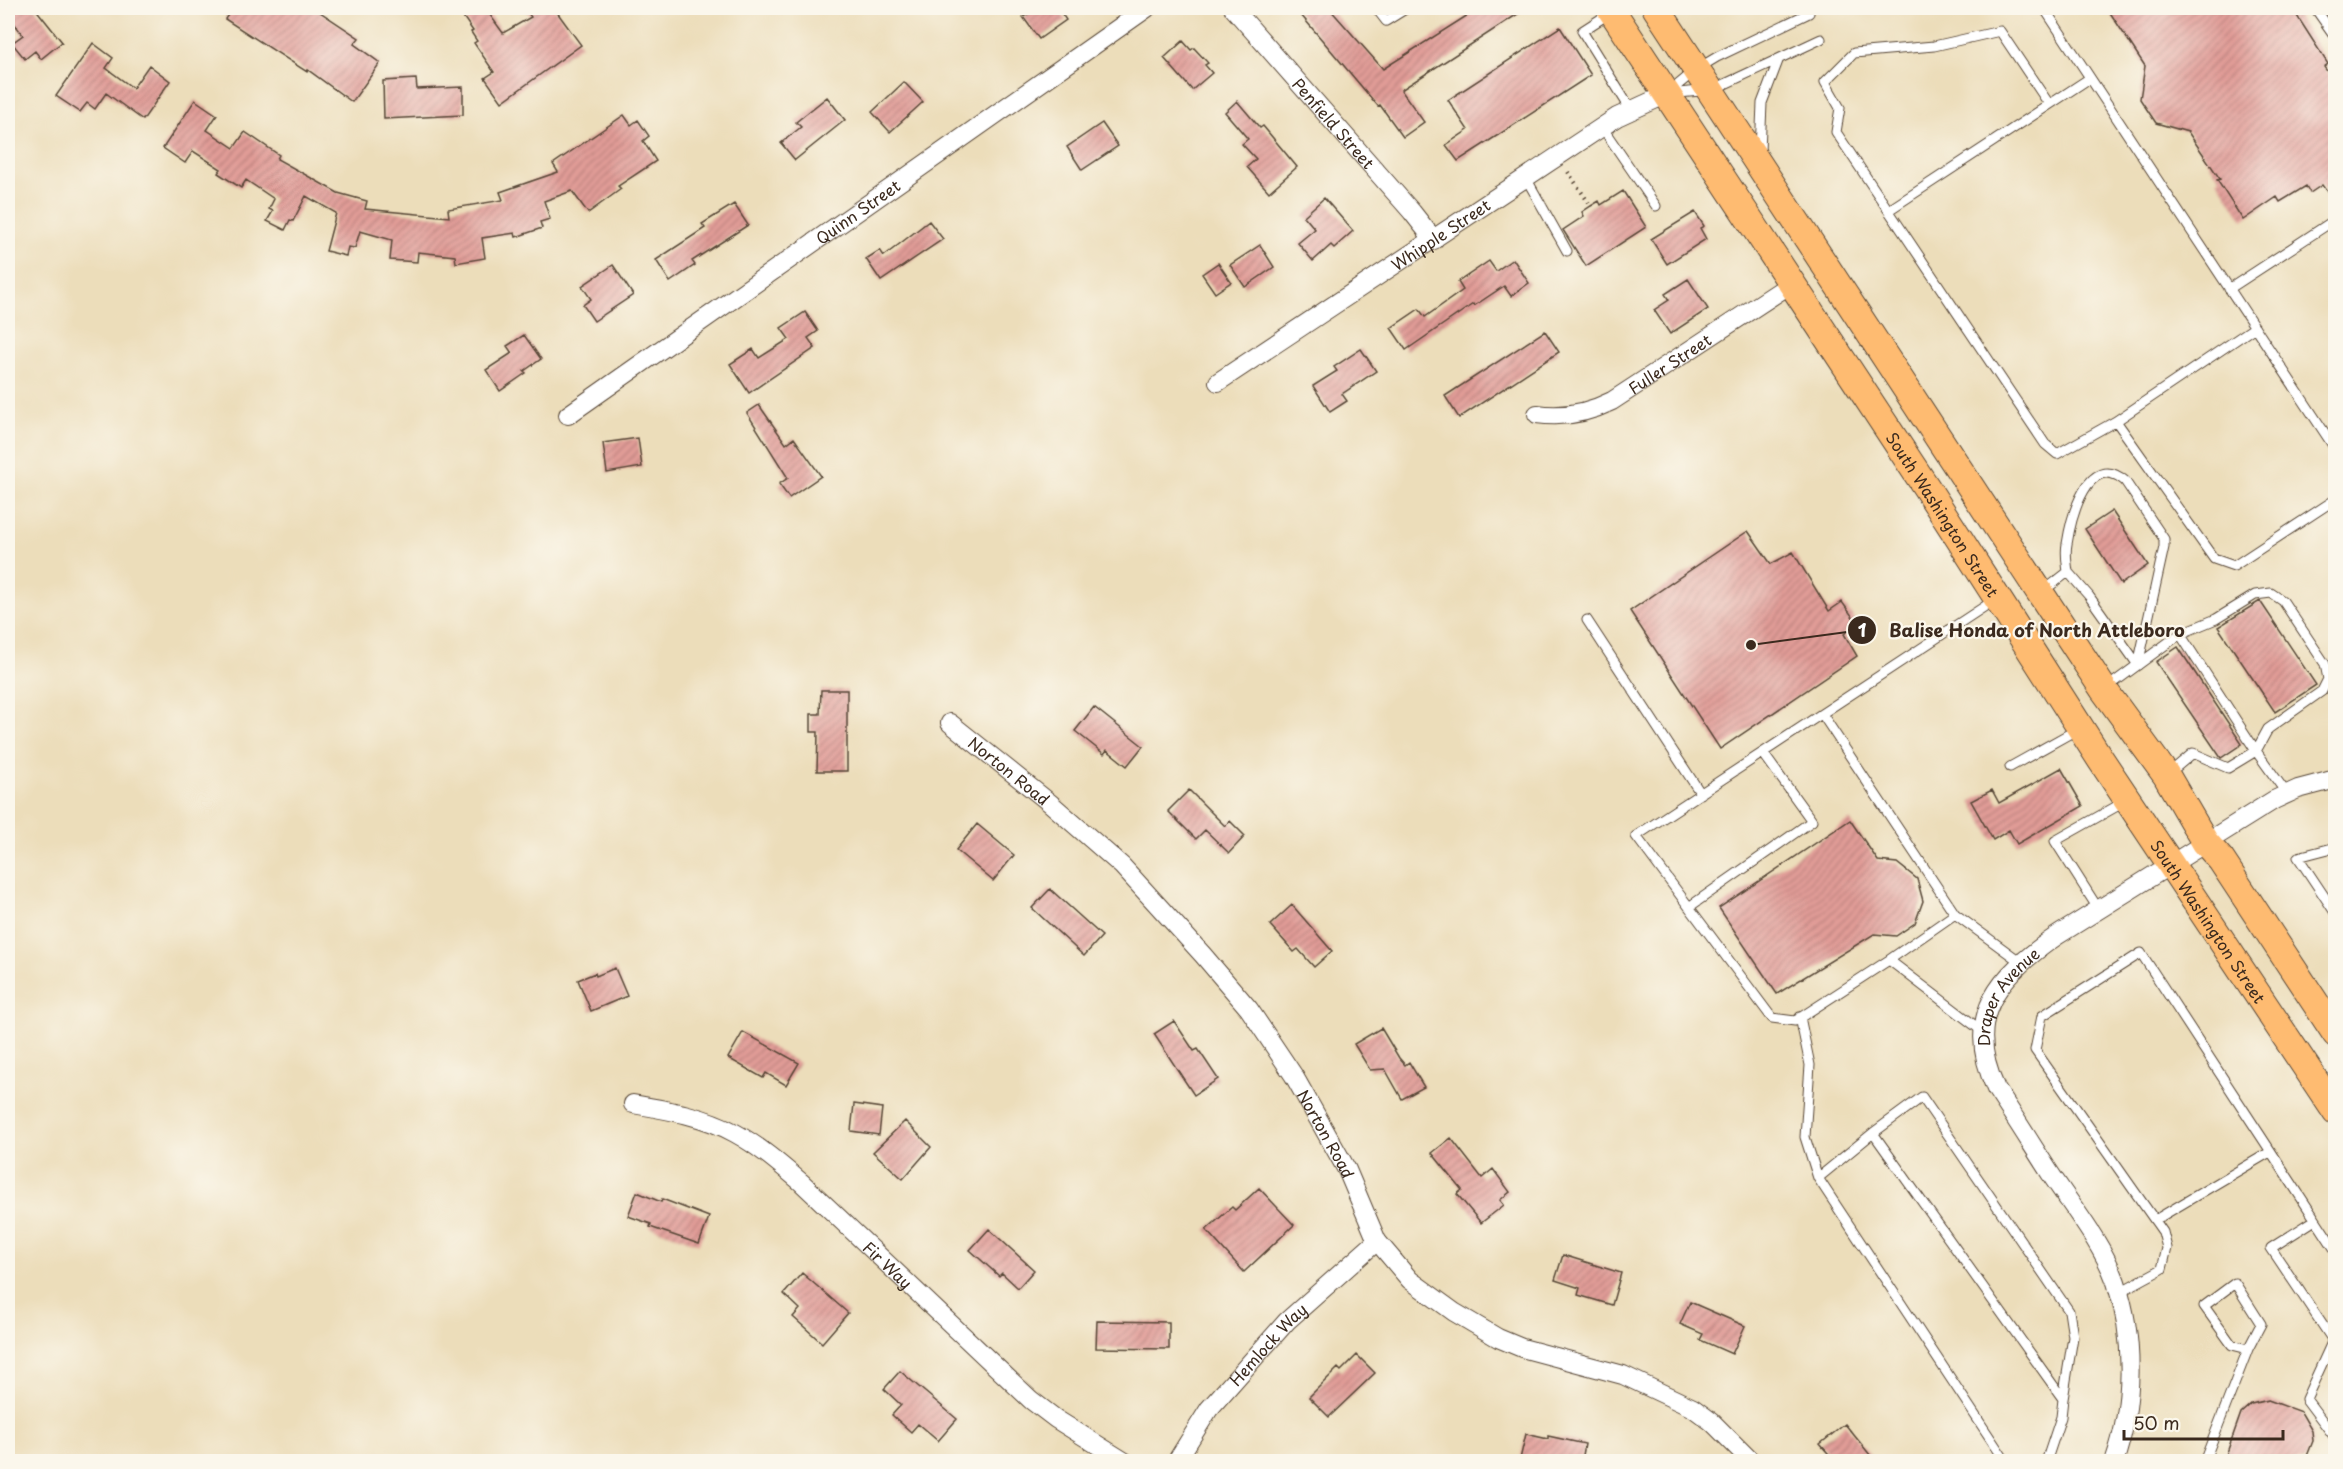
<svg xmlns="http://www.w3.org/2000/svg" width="2343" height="1469" font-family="'Playpen Sans',sans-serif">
<defs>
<pattern id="building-hatch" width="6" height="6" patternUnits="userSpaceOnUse" patternTransform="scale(1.5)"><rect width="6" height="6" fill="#e19c97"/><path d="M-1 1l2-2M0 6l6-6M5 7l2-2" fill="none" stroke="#b87f7b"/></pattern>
</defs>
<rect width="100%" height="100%" fill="#fbf7ec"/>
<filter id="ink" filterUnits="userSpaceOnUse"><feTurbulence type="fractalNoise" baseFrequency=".0167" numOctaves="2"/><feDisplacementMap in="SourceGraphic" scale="12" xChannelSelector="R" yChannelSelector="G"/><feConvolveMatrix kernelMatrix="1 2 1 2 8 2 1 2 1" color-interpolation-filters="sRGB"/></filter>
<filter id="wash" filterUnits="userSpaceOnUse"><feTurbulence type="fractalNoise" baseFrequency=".008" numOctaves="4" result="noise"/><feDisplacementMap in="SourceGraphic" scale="24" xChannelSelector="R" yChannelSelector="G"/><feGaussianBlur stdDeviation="1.35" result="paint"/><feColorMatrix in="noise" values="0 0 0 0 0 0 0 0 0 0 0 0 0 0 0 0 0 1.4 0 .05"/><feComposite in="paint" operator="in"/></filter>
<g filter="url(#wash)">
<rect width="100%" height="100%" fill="#ecddba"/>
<g id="blocks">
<!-- building -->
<path fill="url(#building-hatch)" d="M8 8H35L62 42 41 59 35 51 25 59 12 43 23 35 8 15Z
M233 8H314L359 38 354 44 380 63 352 102 308 70 307 72 225 19Z
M457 8H485L503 33 531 17 524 8H554L581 45 502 102 485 78 494 72 474 43 477 41 471 32 473 31Z
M1037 8H1058L1066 20 1039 39 1023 17Z
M1295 8H1329L1383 69 1479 8H1527L1401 90 1424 122 1403 137 1380 105 1378 106Z
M2107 8H2292L2328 64 2324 67 2336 84V204L2322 185 2310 193 2306 186 2280 202 2277 197 2243 220 2217 180 2220 179 2188 132 2156 123 2140 99 2145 66Z
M1560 27 1591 75 1458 161 1446 145 1468 130 1448 100Z
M1183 41 1191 50 1194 48 1208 63 1205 65 1212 73 1192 90 1164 58Z
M93 43 113 58 106 68 133 88 149 65 170 81 143 120 106 93 95 109 87 103 80 112 56 96Z
M416 79 417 89 463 87V115L384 119 383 81Z
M904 82 923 102 890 132 872 112Z
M827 97 845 120 795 160 781 143 801 127 796 122Z
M195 100 217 115 207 130 234 148 245 132 279 155 277 159 338 193 367 201 365 209 449 217 448 209 503 200 500 192 558 172 553 164 624 115 631 125 638 120 649 136 643 141 656 161 618 186 621 189 588 213 572 191 544 201 550 219 540 222 542 228 516 237 515 233 482 238 485 258 456 263 455 256 418 252 417 262 390 260 392 240 360 231 355 248 348 247 346 256 326 251 336 213 306 196 293 221 290 220 285 230 267 221 273 211 269 209 274 199 246 180 241 188 218 173 221 169 193 151 185 163 163 148Z
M1237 101 1260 128 1263 126 1297 167 1269 192 1247 167 1256 159 1242 144 1248 139 1225 112Z
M1102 123 1118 146 1082 170 1067 147Z
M1623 191 1646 227 1586 266 1563 230 1584 216 1582 212 1591 206 1599 201 1601 205Z
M1324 198 1353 231 1334 248 1331 245 1313 261 1298 243 1315 229 1304 216Z
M734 204 748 225 692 261 695 265 670 282 656 260 705 228 702 224Z
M1695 212 1704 226 1700 228 1706 239 1667 264 1651 239Z
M929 221 943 239 881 281 866 259 880 250 884 256Z
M1260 245 1274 267 1245 287 1230 265Z
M1513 259 1529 283 1511 296 1504 286 1474 306 1473 304 1406 350 1391 328 1419 309 1425 317 1463 290 1458 282 1489 261 1496 271Z
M1218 263 1231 282 1215 293 1202 274Z
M613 265 633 295 594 321 583 305 591 299 582 286Z
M1688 279 1708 309 1670 334 1654 310 1669 300 1665 294Z
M805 312 818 331 808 338 815 348 749 393 730 364 753 349 759 358 789 339 781 328Z
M1545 331 1559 352 1459 418 1445 396Z
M524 335 541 359 524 371 526 373 500 391 486 370 512 353 507 346Z
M1361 349 1376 371 1342 394 1347 401 1330 412 1313 386 1337 371 1334 367Z
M759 405 786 444 794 438 821 476 789 498 779 484 788 478 747 413Z
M638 438 642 467 607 473 603 443Z
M2112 511 2148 565 2121 584 2085 529Z
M1748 531 1771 564 1793 552 1829 611 1842 602 1858 624 1844 634 1857 656 1720 749 1630 611Z
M2260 601 2316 685 2275 712 2218 627Z
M2178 647 2242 744 2221 758 2156 662Z
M821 690H847V771H817L818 732H811V714H820Z
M1094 707 1143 746 1127 766 1107 750 1104 754 1075 731Z
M2061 768 2083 806 2017 844 2009 830 1993 840 1971 801 1992 790 1999 803Z
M1189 790 1225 826 1230 821 1245 836 1229 853 1205 830 1196 839 1168 811Z
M1850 820 1878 861 1897 863 1917 879 1923 901 1915 923 1896 936 1874 934 1777 994 1719 908Z
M977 824 1014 855 993 881 956 850Z
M1050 889 1102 936 1084 956 1032 908Z
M1292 905 1332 951 1314 967 1298 949 1294 952 1270 925Z
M615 968 627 996 591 1011 578 980 595 973 596 976Z
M1174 1021 1194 1051 1198 1049 1218 1079 1194 1095 1154 1034Z
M1381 1028 1399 1058 1405 1065 1409 1062 1424 1087 1402 1099 1385 1069 1370 1070 1354 1044Z
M743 1032 799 1063 786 1085 766 1073 763 1078 728 1058Z
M854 1104 882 1108 879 1135 851 1131Z
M905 1121 931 1147 903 1179 873 1152Z
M1451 1138 1482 1178 1493 1169 1510 1192 1500 1200 1504 1205 1481 1223 1457 1194 1462 1190 1432 1153Z
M1259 1188 1294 1225 1244 1272 1206 1230 1232 1207 1235 1210Z
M637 1192 661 1202 662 1199 709 1217 699 1244 650 1227 651 1224 628 1216Z
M989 1229 1034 1270 1018 1288 1002 1273 999 1276 970 1250Z
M1563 1255 1621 1273 1612 1305 1578 1295 1580 1288 1555 1280Z
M802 1273 848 1313 822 1343 793 1317 800 1309 784 1294Z
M1690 1302 1745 1326 1732 1354 1700 1340 1703 1334 1680 1324Z
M1097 1321 1169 1322V1349L1096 1348Z
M1357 1355 1375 1373 1329 1417 1309 1397 1338 1368 1341 1371Z
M900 1371 957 1419 938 1441 918 1424 911 1432 892 1415 901 1405 884 1389Z
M2268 1400 2301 1412 2312 1431 2313 1441 2305 1461H2224L2241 1413 2251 1404Z
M1845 1424 1875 1461H1835L1820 1444Z
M1526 1434 1548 1439V1436L1585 1444 1582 1461H1531L1520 1459Z"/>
</g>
</g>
<g filter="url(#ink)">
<use href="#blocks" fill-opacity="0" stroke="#564535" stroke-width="1.5"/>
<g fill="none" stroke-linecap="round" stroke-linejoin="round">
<!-- service casing -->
<g stroke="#564535" stroke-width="11">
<path id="service" d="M1376 8 1386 21 1407 8
M2044 8 2336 450
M2315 8 2336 38
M1610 13 1582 31 1631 110
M1809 13 1717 57 1697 69 1667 94 1712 90 1821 39
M2049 104 2000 31 1934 46 1854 53 1825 82 1840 108 1836 132 2045 444 2057 454 2116 421 2214 559 2234 566 2336 499
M1602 127 1656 206
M1760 152 1762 103 1778 61
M1526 178 1567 251
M1889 210 2090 78
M2229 289 2336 219
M2116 421 2255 327
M2068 572C2067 563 2065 553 2067 544 2071 518 2088 450 2125 481L2164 539V547L2138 665
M2041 593 2068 572 2089 596 2138 665
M1587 620 1701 794
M2180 634 2256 751 2287 794
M2105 689 2180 634 2216 619 2255 595 2271 593 2283 601 2325 664 2328 679 2322 691 2268 729 2256 751 2228 768 2193 753 2168 774
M1822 714 1955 914 1889 960 1795 1021 1772 1018 1636 836 1996 599
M2010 767 2078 729
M2336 847 2298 857 2336 914
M1689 907 1812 821 1763 753
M2099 910 2055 841 2126 801
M1955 914 2022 963
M1889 960 1982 1031
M1800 1017 1810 1065 1805 1137 1818 1178 2006 1462
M1873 1133 1922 1097 2069 1311 2073 1337 2063 1399
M1818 1178 1873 1133 2063 1399 2061 1417 2046 1462
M2155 1220 2270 1152
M2315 1220 2271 1248 2336 1345
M2118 1293 2162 1269 2167 1248 2163 1232 2035 1050 2042 1016 2141 953 2336 1251
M2333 1340 2306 1399 2336 1439
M2204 1462 2248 1349 2261 1324 2235 1283 2204 1306 2232 1345 2248 1349"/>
</g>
<!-- minor casing -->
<g stroke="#564535" stroke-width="20">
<g id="minor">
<path id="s1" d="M1233 8 1412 212 1434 240"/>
<path id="s2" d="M1218 382 1617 117 1667 94"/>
<path id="s3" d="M1537 414C1564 418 1588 413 1612 401L1792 283"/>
<path id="s4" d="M568 415 1147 8"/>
<path id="s5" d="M950 723 1050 803 1122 866 1203 955 1249 1009 1294 1076 1347 1170 1377 1241 1410 1280 1454 1312 1498 1338 1522 1348 1623 1375 1693 1408 1712 1422 1752 1462"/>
<path id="s6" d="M633 1104C668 1110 704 1116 735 1133 759 1146 781 1165 802 1183L1031 1400 1056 1419 1125 1462"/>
<path id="s7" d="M1176 1462 1209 1409 1287 1321 1377 1241"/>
<path id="s8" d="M2114 1462C2134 1405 2135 1339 2116 1282 2102 1243 2073 1208 2050 1173 2032 1145 2014 1116 1996 1089 1962 1016 1999 975 2058 935L2274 800 2298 789 2336 779"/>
</g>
</g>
<!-- primary casing -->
<g stroke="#564535" stroke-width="29">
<g id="primary">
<path id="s9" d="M1610 8 1926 487 2101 760 2336 1112"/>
<path d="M1656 8 2104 690 2166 775 2205 842 2221 860 2336 1034"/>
</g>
</g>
<!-- path -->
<path stroke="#564535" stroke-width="4" stroke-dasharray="1.5 4.5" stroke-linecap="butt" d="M1568 172 1591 206"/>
<!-- service -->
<use href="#service" stroke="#fff" stroke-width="9"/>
<!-- minor -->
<use href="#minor" stroke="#fff" stroke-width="18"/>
<!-- primary -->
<use href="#primary" stroke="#febb71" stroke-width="27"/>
</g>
</g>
<g text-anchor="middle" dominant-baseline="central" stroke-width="4.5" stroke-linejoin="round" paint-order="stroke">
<!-- street labels -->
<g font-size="16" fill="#3b2a1e" stroke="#fbf7ec">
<text stroke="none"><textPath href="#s1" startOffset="153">Penfield Street</textPath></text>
<text stroke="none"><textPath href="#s4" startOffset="354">Quinn Street</textPath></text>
<text stroke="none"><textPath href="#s2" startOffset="267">Whipple Street</textPath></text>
<text stroke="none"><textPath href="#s3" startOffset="146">Fuller Street</textPath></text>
<text stroke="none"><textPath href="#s9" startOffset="606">South Washington Street</textPath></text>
<text stroke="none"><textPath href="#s5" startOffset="76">Norton Road</textPath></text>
<text stroke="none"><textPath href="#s9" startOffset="1092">South Washington Street</textPath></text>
<text stroke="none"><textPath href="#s8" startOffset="513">Draper Avenue</textPath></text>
<text stroke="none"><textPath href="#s5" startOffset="562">Norton Road</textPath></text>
<text stroke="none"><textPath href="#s6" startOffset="309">Fir Way</textPath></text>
<text stroke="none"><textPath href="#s7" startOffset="150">Hemlock Way</textPath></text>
</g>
</g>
<!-- callouts -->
<path fill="none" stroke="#3b2a1e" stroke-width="2" d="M1751 645L1862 630"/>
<g fill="#3b2a1e" stroke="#fbf7ec" stroke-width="2">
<circle cx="1751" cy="645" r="6"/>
<circle cx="1862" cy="630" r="15"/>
</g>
<g font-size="18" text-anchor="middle" font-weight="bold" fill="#fff">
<text x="1862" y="637">1</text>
</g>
<g font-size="18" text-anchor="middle" font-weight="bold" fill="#3b2a1e" stroke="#fbf7ec" stroke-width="4.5" stroke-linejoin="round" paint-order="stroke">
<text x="2037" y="637">Balise Honda of North Attleboro</text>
</g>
<!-- margin -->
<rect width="2343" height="1469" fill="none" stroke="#fbf7ec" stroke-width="30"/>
<!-- scale -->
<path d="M2124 1430v9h159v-9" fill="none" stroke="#3b2a1e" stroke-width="3"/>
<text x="2133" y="1430" font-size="18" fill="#3b2a1e" stroke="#fbf7ec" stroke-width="4.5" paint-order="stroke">50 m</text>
</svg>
